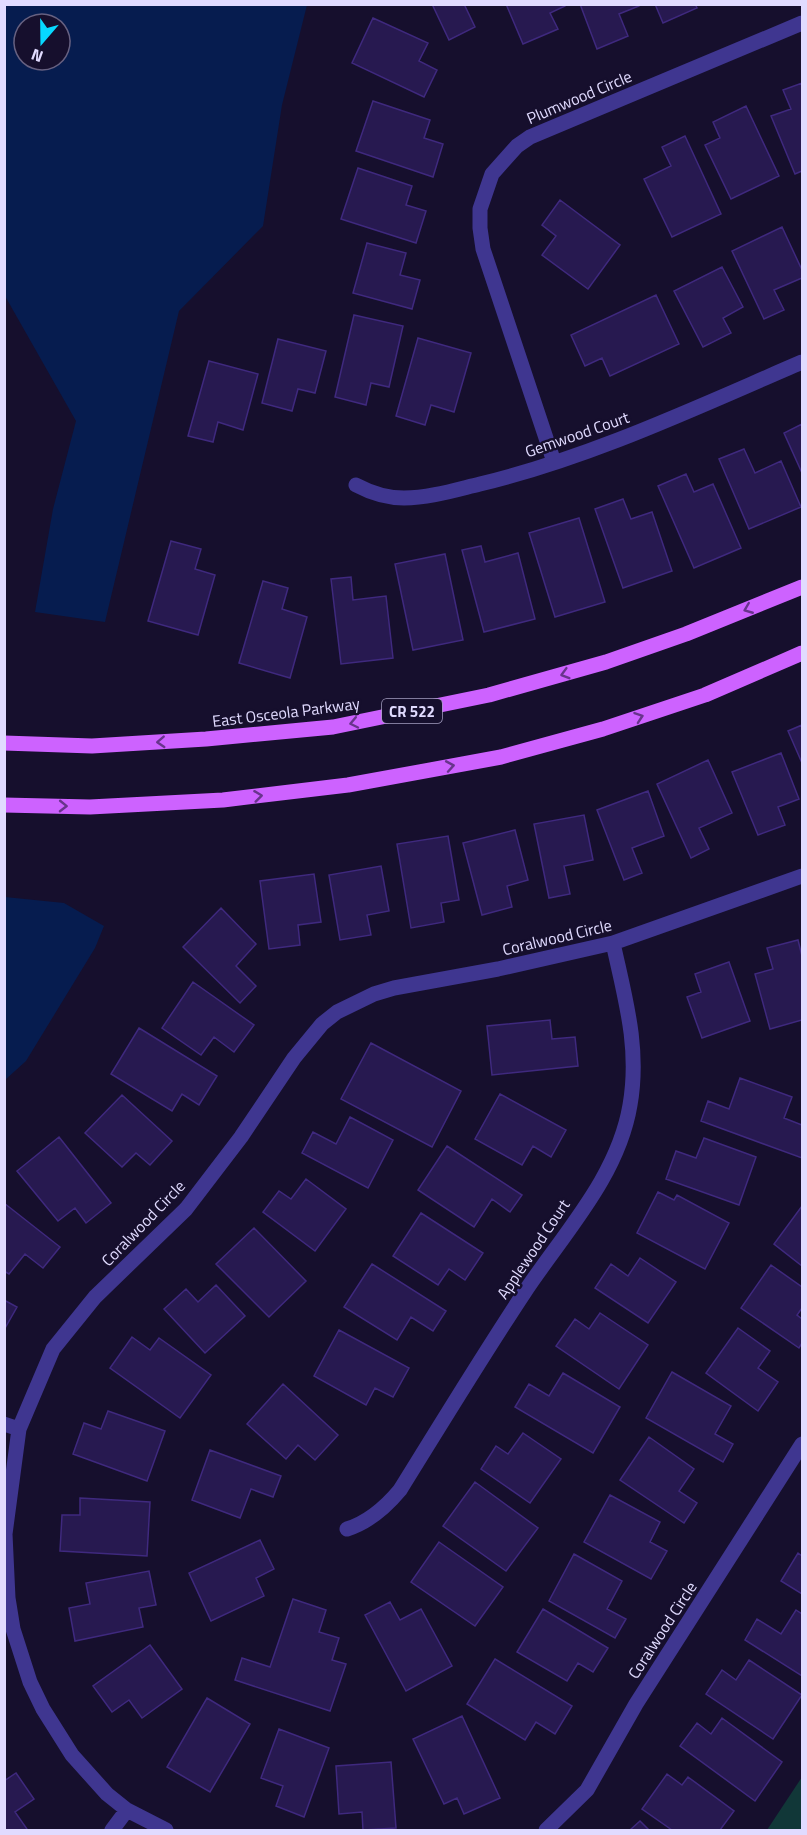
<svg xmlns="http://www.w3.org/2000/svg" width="807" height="1835" font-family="'Titillium Web',sans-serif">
<rect width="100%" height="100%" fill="#160f2d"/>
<!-- green -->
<path fill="#113738" d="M802 1777V1830H767Z"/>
<!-- water -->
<path fill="#061c4f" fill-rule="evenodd" d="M4 5H307L282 105 263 226 179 311 105 622 35 612 53 509 76 421 5 296ZM24 24H60V60H24Z
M5 897 64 903 104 926 95 948 26 1061 5 1080Z"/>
<!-- building -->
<path fill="#271950" stroke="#3f297e" stroke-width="1.5" d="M432 4H468L465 6 475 27 449 40Z
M506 4H565V6L550 13 558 29 523 44Z
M580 4H639V6L619 14 628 36 597 49Z
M655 4H695L697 8 663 23Z
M373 18 428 43 419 61 437 70 424 97 352 63Z
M802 83V171L795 174 771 116 791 109 783 90Z
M373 101 430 120 424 138 443 144 433 177 356 151Z
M746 106 779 176 731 199 705 145 720 138 713 122Z
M685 136 721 214 672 237 644 179 671 166 662 147Z
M358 168 412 186 406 205 426 211 416 243 341 219Z
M560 200 620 245 588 289 542 255 556 236 542 225Z
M782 227 802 270V278L774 290 784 310 764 319 732 251Z
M367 243 406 253 400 275 420 280 412 309 353 293Z
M722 267 743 307 723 318 731 333 703 347 674 291Z
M656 295 679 344 610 376 602 358 585 366 571 335Z
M354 315 403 326 389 387 371 383 366 405 335 397Z
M418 338 471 353 454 412 431 405 425 425 396 416Z
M278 339 326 351 315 393 298 389 292 411 262 403Z
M209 361 258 374 243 430 218 422 213 442 188 436Z
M802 424V473L784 433Z
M744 449 755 473 781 461 801 507 749 529 719 459Z
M686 474 694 492 713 484 741 548 694 568 658 486Z
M623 499 631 519 652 512 672 571 623 588 595 509Z
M579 518 605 602 555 617 529 533Z
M171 541 201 549 195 569 215 575 198 635 148 621Z
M481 546 485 562 518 553 535 619 484 632 462 550Z
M445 554 463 640 413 650 395 564Z
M351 577 353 600 386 596 393 658 341 664 331 579Z
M263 581 288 588 282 609 307 617 290 678 239 663Z
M802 725V763L788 731Z
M781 753 799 799 778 807 785 825 758 835 732 772Z
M708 760 732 813 699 828 709 849 691 858 657 784Z
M648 791 664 836 632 848 642 873 624 880 597 810Z
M584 815 593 860 564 866 570 894 549 898 534 824Z
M515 830 528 880 507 886 512 907 482 915 463 843Z
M448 836 459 900 441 903 444 922 411 928 397 844Z
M381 866 389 911 367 915 371 935 340 940 329 875Z
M314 874 321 922 298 925 300 945 269 949 260 881Z
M221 908 256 944 236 966 256 986 240 1003 183 947Z
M798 940 802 956V1020L770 1029 755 974 773 969 767 948Z
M729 962 750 1021 702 1038 687 997 701 992 695 974Z
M193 982 254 1025 234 1052 214 1037 201 1055 162 1028Z
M550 1020 552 1039 575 1037 578 1066 492 1075 487 1026Z
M139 1028 217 1076 199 1105 182 1094 172 1111 111 1074Z
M371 1043 461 1091 432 1147 341 1099Z
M740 1078 792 1097 784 1118 802 1125V1158L701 1121 708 1101 729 1109Z
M500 1094 566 1130 551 1157 533 1146 522 1165 475 1139Z
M122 1095 172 1141 150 1165 136 1153 122 1167 85 1133Z
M350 1117 393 1140 368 1188 302 1153 313 1132 336 1144Z
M59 1137 111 1203 86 1223 75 1208 58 1221 17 1171Z
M704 1138 756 1157 739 1205 666 1179 676 1151 696 1158Z
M447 1146 522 1195 510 1212 492 1199 474 1227 418 1190Z
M306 1179 346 1209 315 1251 263 1212 279 1191 291 1199Z
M658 1192 674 1200 677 1195 729 1223 705 1269 637 1233Z
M4 1203 60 1247 43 1268 25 1254 9 1274 4 1271Z
M802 1206V1266L774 1244Z
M421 1213 483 1253 465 1280 449 1269 438 1285 393 1256Z
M254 1228 306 1281 269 1317 216 1264Z
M640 1258 676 1282 648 1323 595 1288 611 1264 628 1276Z
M372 1264 446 1311 433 1331 411 1317 397 1340 344 1307Z
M771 1265 802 1287V1308L797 1315 802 1319V1343L799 1348 741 1308Z
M216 1285 245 1316 205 1353 164 1309 186 1289 198 1302Z
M4 1300 17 1307 4 1330Z
M600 1313 648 1345 619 1389 556 1346 575 1319 589 1329Z
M738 1328 770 1351 758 1368 778 1382 758 1411 706 1373Z
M339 1330 409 1368 393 1397 375 1388 366 1405 314 1376Z
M132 1337 150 1350 159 1338 211 1375 180 1418 110 1368Z
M672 1372 731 1406 715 1434 733 1444 723 1462 646 1418Z
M563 1373 620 1407 593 1453 515 1407 529 1384 549 1396Z
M283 1384 338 1435 315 1460 298 1445 286 1459 247 1424Z
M108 1411 165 1431 147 1481 73 1454 84 1423 101 1429Z
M523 1433 561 1459 530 1503 481 1469 496 1446 508 1454Z
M649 1437 694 1469 679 1491 697 1503 684 1523 620 1480Z
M210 1450 281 1476 273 1497 251 1489 240 1518 192 1500Z
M475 1482 538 1528 506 1571 443 1526Z
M610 1495 660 1522 650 1542 667 1551 651 1579 584 1542Z
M80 1498 150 1502 147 1556 60 1551 62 1515H80Z
M260 1540 274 1569 256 1578 264 1596 211 1621 189 1573Z
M439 1542 503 1587 475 1626 411 1582Z
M798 1553 802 1556V1594L781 1581Z
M574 1554 622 1581 607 1609 626 1619 615 1638 549 1601Z
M149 1571 156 1605 139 1608 143 1627 75 1641 69 1608 90 1604 86 1583Z
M293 1599 326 1610 319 1632 339 1638 332 1660 346 1664 330 1711 235 1680 242 1658 270 1667Z
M390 1602 400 1620 421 1609 452 1666 406 1691 365 1615Z
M543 1609 608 1648 593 1672 578 1663 567 1681 517 1652Z
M796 1610 802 1614V1676L745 1640 757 1619 781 1634Z
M150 1645 182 1689 142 1718 129 1700 112 1712 93 1686Z
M495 1659 572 1706 555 1734 536 1722 525 1740 467 1704Z
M749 1660 802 1695 773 1739 706 1694 722 1670 736 1680Z
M207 1698 250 1724 210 1792 167 1767Z
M462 1716 500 1798 464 1814 457 1798 444 1804 413 1739Z
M722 1718 782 1762 755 1801 680 1746 697 1723 711 1734Z
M279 1729 329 1748 304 1817 276 1806 283 1786 261 1778Z
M391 1762 396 1828 363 1830 362 1812 339 1814 336 1766Z
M16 1773 34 1799 15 1812 27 1829 24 1830H4V1781Z
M667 1774 682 1785 688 1777 734 1811 720 1830H672L642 1809Z
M640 1821 649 1830H630Z"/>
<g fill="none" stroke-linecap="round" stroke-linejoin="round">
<!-- street -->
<path stroke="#3f3690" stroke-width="15" d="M554 462 483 249 480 228V209L492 174 517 146 530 137 802 23
M356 485C371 493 387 498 404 498 429 498 455 490 480 484 592 457 697 407 802 362
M4 1424 19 1429
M347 1529C369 1522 385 1508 400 1490 441 1424 481 1358 524 1293 563 1234 618 1177 630 1105 640 1048 625 998 613 943
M112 1830 127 1810
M166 1830 127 1810 107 1794 72 1755 43 1709 30 1682 13 1629 8 1598 5 1534 19 1429 53 1349 95 1297 186 1209 241 1137 294 1058 322 1024 337 1012 374 994 394 988 498 969 613 943 802 876
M546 1830 587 1790 636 1704 802 1444"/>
<!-- primary -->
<path stroke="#cd62ff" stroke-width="15" d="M4 743 92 746 206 739 333 727 489 695 606 662 686 634 802 587
M4 805 90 807 223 800 348 785 501 757 603 729 705 695 802 653"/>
</g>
<!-- one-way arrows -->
<defs><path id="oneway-chevron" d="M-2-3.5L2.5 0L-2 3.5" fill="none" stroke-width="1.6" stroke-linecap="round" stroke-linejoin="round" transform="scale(1.5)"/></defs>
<g stroke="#68348c">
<use href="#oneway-chevron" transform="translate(748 609) rotate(158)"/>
<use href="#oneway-chevron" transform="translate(565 674) rotate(164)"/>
<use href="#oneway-chevron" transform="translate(639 717) rotate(-19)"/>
<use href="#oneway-chevron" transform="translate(354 723) rotate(168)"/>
<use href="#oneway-chevron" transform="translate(161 742) rotate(177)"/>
<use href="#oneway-chevron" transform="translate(450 766) rotate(-10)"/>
<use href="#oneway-chevron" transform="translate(258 796) rotate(-7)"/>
<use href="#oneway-chevron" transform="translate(63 806) rotate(1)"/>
</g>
<g text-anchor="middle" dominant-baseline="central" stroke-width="5" stroke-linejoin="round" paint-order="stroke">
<!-- shield labels -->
<rect fill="#160f2d" stroke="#a49ec0" stroke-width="1.5" x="382" y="699" width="60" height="24" rx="4.5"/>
<g font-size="15" font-weight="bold" fill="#e1dbff">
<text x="412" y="711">CR 522</text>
</g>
<!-- street labels -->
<g font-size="16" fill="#e1dbff" stroke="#160f2d">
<text transform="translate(579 97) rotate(-23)">Plumwood Circle</text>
<text transform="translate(577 434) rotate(-19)">Gemwood Court</text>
<text transform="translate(286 712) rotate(-7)">East Osceola Parkway</text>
<text transform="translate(557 937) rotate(-13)">Coralwood Circle</text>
<text transform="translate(143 1223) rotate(-46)">Coralwood Circle</text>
<text transform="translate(533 1249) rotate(-56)">Applewood Court</text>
<text transform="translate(662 1630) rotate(-57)">Coralwood Circle</text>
</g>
</g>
<!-- border -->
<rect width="807" height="1835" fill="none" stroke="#e1dbff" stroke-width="12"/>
<!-- north arrow -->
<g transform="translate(42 42) rotate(200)"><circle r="28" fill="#160f2d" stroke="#676181" stroke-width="1.5"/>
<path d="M0-4.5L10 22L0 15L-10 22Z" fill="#07d8ff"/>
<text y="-9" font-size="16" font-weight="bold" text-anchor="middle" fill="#e1dbff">N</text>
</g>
</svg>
